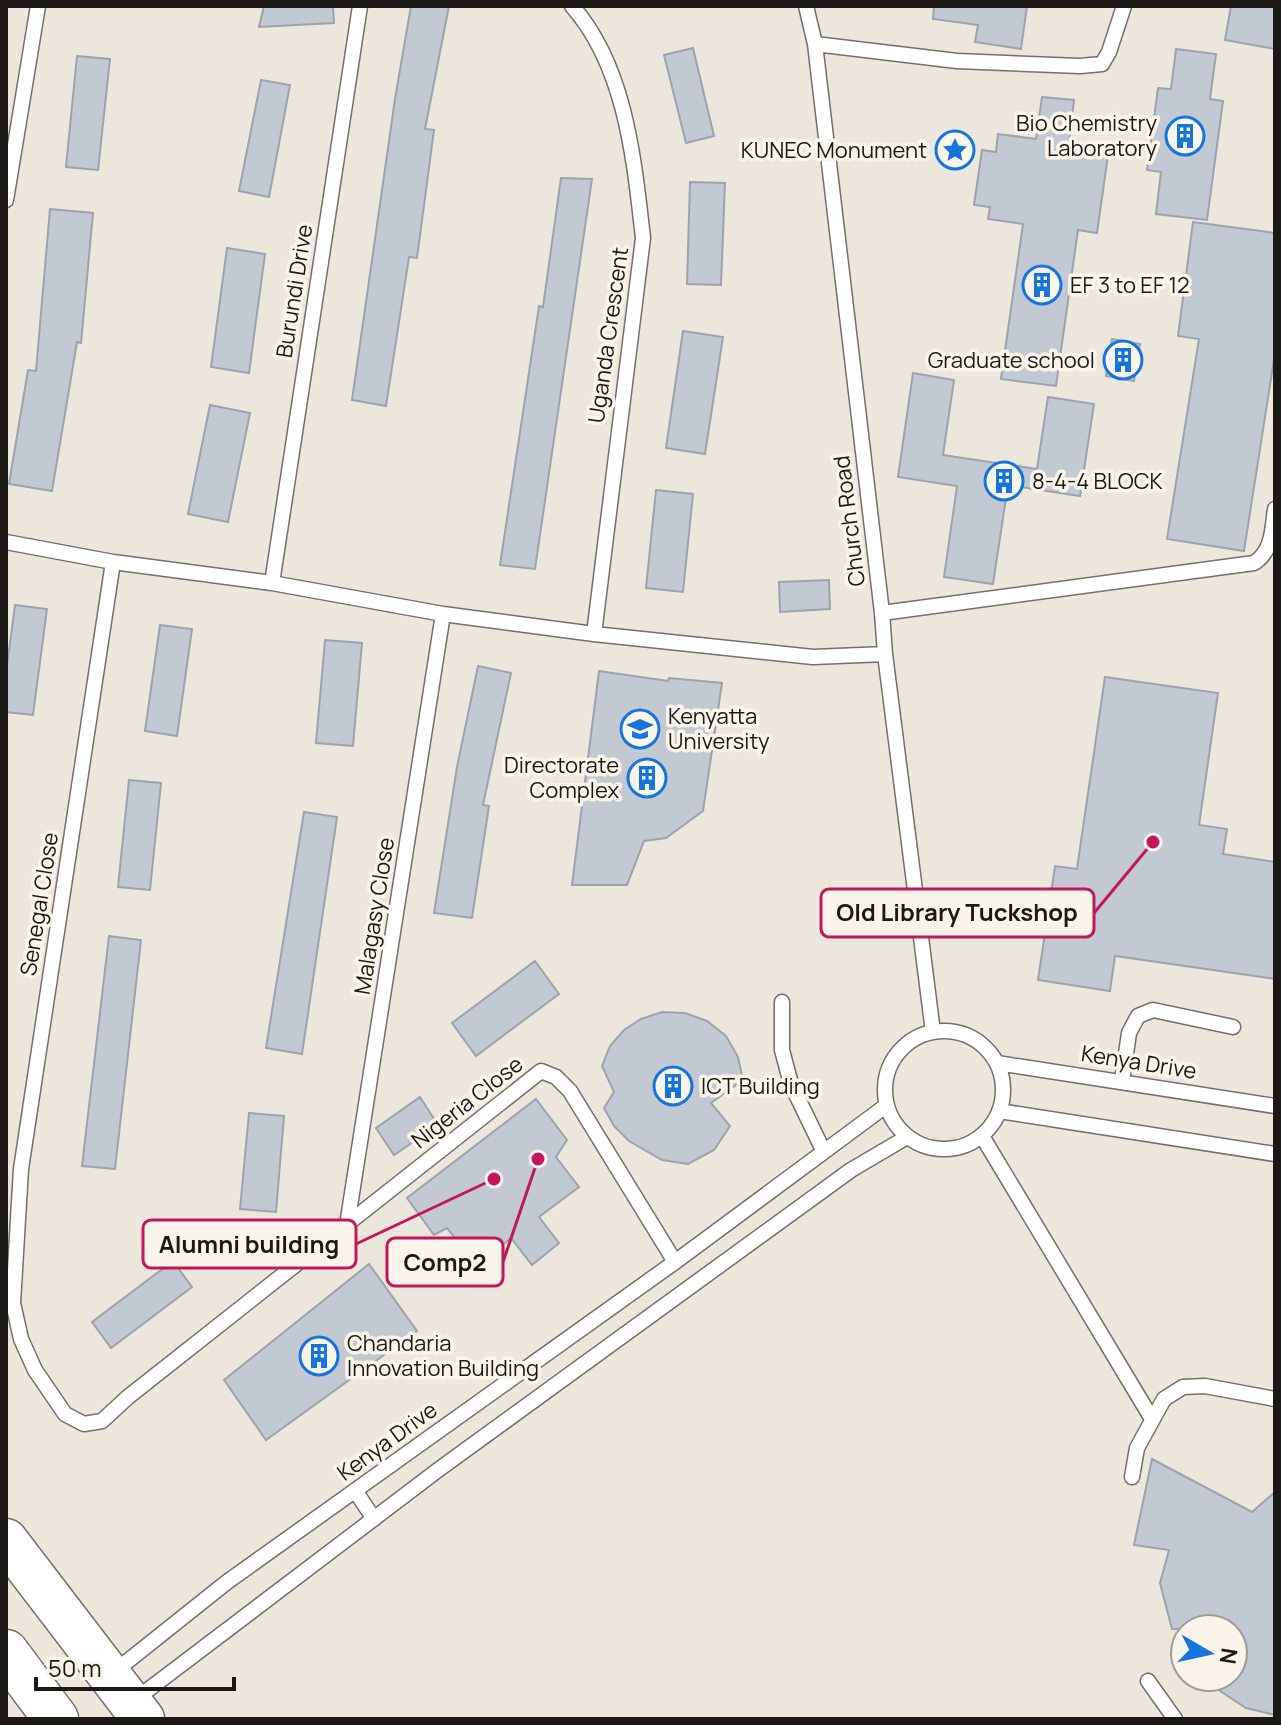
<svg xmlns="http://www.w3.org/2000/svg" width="1281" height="1725" font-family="Manrope,sans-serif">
<rect width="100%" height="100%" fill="#ebe7dd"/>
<!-- building -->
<path fill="#c2c9d2" stroke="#9da3ac" stroke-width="2" d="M264 6H333L334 23 259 27Z
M411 6H449L425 129 434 130 417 258 409 257 386 406 352 400 395 99Z
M934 6H1027L1021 49 975 42 978 25 933 19Z
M1231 6H1275V49L1225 40Z
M693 48 714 136 686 143 664 55Z
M1176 49 1216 54 1210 99 1223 101 1207 220 1156 214 1161 172 1147 170 1158 88 1171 89Z
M77 56 110 59 98 170 66 167Z
M261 80 290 85 269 197 239 191Z
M1042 97 1074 100 1069 143 1109 148 1097 233 1078 230 1056 386 1001 379 1023 224 988 219 990 207 974 205 982 150 996 152 998 134 1036 139Z
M561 178 592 179 535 569 500 565 539 306 543 307Z
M690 182 725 183 721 285 687 284Z
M50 209 93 213 81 343 77 342 52 491 9 484 28 370 36 371Z
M1193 222 1275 233V353L1244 551 1167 539 1199 339 1178 336Z
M227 248 265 254 249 373 211 367Z
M683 331 723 337 705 454 666 448Z
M1112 339 1140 344 1134 381 1106 376Z
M913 373 954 380 943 455 1037 469 1048 397 1094 404 1080 496 1008 485 993 584 944 577 957 486 898 477Z
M210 405 250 413 228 522 188 514Z
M656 490 693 494 683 592 646 588Z
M829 580 830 609 780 612 779 582Z
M15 605 47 609 33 715 6 712V673Z
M160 625 192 629 177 736 145 731Z
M325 640 362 643 353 746 316 743Z
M478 666 511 673 483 805 489 806 472 918 434 913 457 767Z
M599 671 668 681 669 678 722 683 703 811 666 838 644 841 627 885H572Z
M1105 677 1218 693 1199 825 1227 829 1223 854 1275 862V979L1115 956 1110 991 1038 980 1055 866 1077 869Z
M129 780 161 783 150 890 118 887Z
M304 812 337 817 302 1054 266 1048Z
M109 936 141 940 115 1169 82 1166Z
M535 961 559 994 476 1056 452 1023Z
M662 1012 685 1013 707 1021 726 1036 738 1057 743 1080 711 1103 730 1126 714 1150 688 1164 662 1160 629 1141 614 1126 604 1108 614 1092 602 1066 610 1046 624 1030 641 1019Z
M420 1097 438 1125 394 1155 376 1128Z
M536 1099 567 1140 556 1157 579 1187 539 1217 559 1243 532 1265 511 1238 477 1267 447 1228 434 1235 407 1198Z
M249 1113 284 1116 276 1212 240 1209Z
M173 1261 192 1287 111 1348 92 1322Z
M369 1264 417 1331 266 1440 224 1380Z
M1152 1459 1252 1512 1275 1492V1715L1246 1708 1199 1677H1233V1629H1172L1160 1583 1169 1550 1134 1545Z"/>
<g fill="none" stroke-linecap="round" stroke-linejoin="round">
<!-- service casing -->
<g stroke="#747067" stroke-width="17">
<path id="service" d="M572 6C626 67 634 160 643 238L594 634
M806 6 815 44 882 613 885 654 933 1032
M815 44 957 61 1080 66 1102 64 1109 52 1124 6
M6 200 38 6
M6 542 113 562 272 583 443 614 594 634 813 657 885 654
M113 562 21 1169 13 1303 21 1339 35 1370 65 1414 84 1424 102 1421 128 1397 541 1071 556 1077 570 1091 675 1262
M272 583 360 6
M882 613 1254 563C1273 551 1272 529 1275 509
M782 1002V1050L791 1084 823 1150
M885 1090a59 59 0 1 1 118 0a59 59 0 1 1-118 0Z
M997 1063 1275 1106
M1122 1081 1129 1033 1138 1016 1153 1010 1233 1027
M999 1111 1275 1154
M982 1136 1152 1419
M347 1225 443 614
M1132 1477 1137 1448 1164 1399 1183 1387 1205 1386 1275 1399
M356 1492 374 1519
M114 1672 227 1582 675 1262 887 1105
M1148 1681 1175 1719
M132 1702 438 1470 851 1170 907 1137"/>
</g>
<!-- secondary casing -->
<g stroke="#747067" stroke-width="45">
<path id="secondary" d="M6 1540 143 1719"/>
</g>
<!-- trunk casing -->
<g stroke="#747067" stroke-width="47">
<path id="trunk" d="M6 1652 56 1719"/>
</g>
<!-- service -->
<use href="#service" stroke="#fff" stroke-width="14"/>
<!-- secondary -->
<use href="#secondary" stroke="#fff" stroke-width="42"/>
<!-- trunk -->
<use href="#trunk" stroke="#fff" stroke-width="44"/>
</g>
<!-- icons -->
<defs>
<g id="building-ring" transform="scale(2)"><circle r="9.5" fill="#f8f4ea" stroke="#1674dd" stroke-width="1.5"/><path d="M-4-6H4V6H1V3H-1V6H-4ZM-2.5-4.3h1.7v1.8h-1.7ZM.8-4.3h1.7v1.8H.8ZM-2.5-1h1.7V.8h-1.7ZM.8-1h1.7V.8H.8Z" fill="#1674dd"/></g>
<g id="sight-ring" transform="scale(2)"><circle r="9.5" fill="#f8f4ea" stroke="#1674dd" stroke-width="1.5"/><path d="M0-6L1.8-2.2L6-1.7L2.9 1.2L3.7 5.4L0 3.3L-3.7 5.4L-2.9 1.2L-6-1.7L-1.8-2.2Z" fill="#1674dd"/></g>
<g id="university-ring" transform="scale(2)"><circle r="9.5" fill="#f8f4ea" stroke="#1674dd" stroke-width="1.5"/><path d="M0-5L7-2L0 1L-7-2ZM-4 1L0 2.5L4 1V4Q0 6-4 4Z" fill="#1674dd"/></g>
</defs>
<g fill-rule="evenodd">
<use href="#building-ring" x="1185" y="136"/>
<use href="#sight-ring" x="955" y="150"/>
<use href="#building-ring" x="1042" y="285"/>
<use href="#building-ring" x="1123" y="360"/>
<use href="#building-ring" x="1004" y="481"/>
<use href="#university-ring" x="640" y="729"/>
<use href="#building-ring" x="647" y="778"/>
<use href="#building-ring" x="673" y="1086"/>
<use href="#building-ring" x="319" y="1356"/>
</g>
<g text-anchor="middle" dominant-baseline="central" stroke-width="7" stroke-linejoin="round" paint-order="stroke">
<!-- poi labels -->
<g font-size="22" fill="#1a1915" stroke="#f8f4ea" text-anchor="start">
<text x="1157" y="123" text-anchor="end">Bio Chemistry<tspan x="1157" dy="25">Laboratory</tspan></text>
<text x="927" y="150" text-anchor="end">KUNEC Monument</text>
<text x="1070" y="285">EF 3 to EF 12</text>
<text x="1095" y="360" text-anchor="end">Graduate school</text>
<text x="1032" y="481">8-4-4 BLOCK</text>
<text x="668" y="716">Kenyatta<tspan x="668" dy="25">University</tspan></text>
<text x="619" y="765" text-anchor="end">Directorate<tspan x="619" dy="25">Complex</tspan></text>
<text x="701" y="1086">ICT Building</text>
<text x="347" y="1343">Chandaria<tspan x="347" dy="25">Innovation Building</tspan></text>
</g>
<!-- street labels -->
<g font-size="22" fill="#1a1915" stroke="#f8f4ea">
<text transform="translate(294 291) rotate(-81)">Burundi Drive</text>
<text transform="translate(608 335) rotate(-82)">Uganda Crescent</text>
<text transform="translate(849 521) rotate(-97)">Church Road</text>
<text transform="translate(39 904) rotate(-81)">Senegal Close</text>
<text transform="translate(374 916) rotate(-81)">Malagasy Close</text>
<text transform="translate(1139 1062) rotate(9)">Kenya Drive</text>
<text transform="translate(467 1102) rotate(-38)">Nigeria Close</text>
<text transform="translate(387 1441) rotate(-36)">Kenya Drive</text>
</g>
</g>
<!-- callouts -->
<path fill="none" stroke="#c2185b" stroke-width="3" d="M1153 842L1094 913M494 1179L356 1244M538 1159L503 1262"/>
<g fill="#c2185b" stroke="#f8f4ea" stroke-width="3">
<circle cx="1153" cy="842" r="8"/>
<circle cx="494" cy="1179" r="8"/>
<circle cx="538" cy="1159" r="8"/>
</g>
<g fill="#f8f4ea" stroke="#c2185b" stroke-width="3">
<rect x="821" y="889" width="273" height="48" rx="8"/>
<rect x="143" y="1220" width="213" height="48" rx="8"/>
<rect x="387" y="1238" width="116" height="48" rx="8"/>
</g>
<g font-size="24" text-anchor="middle" font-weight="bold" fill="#1a1915">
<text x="957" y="921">Old Library Tuckshop</text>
<text x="249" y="1253">Alumni building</text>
<text x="445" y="1271">Comp2</text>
</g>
<!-- border -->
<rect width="1281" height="1725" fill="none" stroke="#1a1915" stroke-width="16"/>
<!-- north arrow -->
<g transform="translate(1209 1653) rotate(99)"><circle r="38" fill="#f8f4ea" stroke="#9f9c95" stroke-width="2"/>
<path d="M0-6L14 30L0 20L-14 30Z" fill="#1674dd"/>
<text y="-12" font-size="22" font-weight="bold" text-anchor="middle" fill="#1a1915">N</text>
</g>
<!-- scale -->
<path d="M36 1677v12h198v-12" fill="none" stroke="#1a1915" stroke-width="4"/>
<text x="48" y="1677" font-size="24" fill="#1a1915" stroke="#f8f4ea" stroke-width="6" paint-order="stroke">50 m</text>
</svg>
